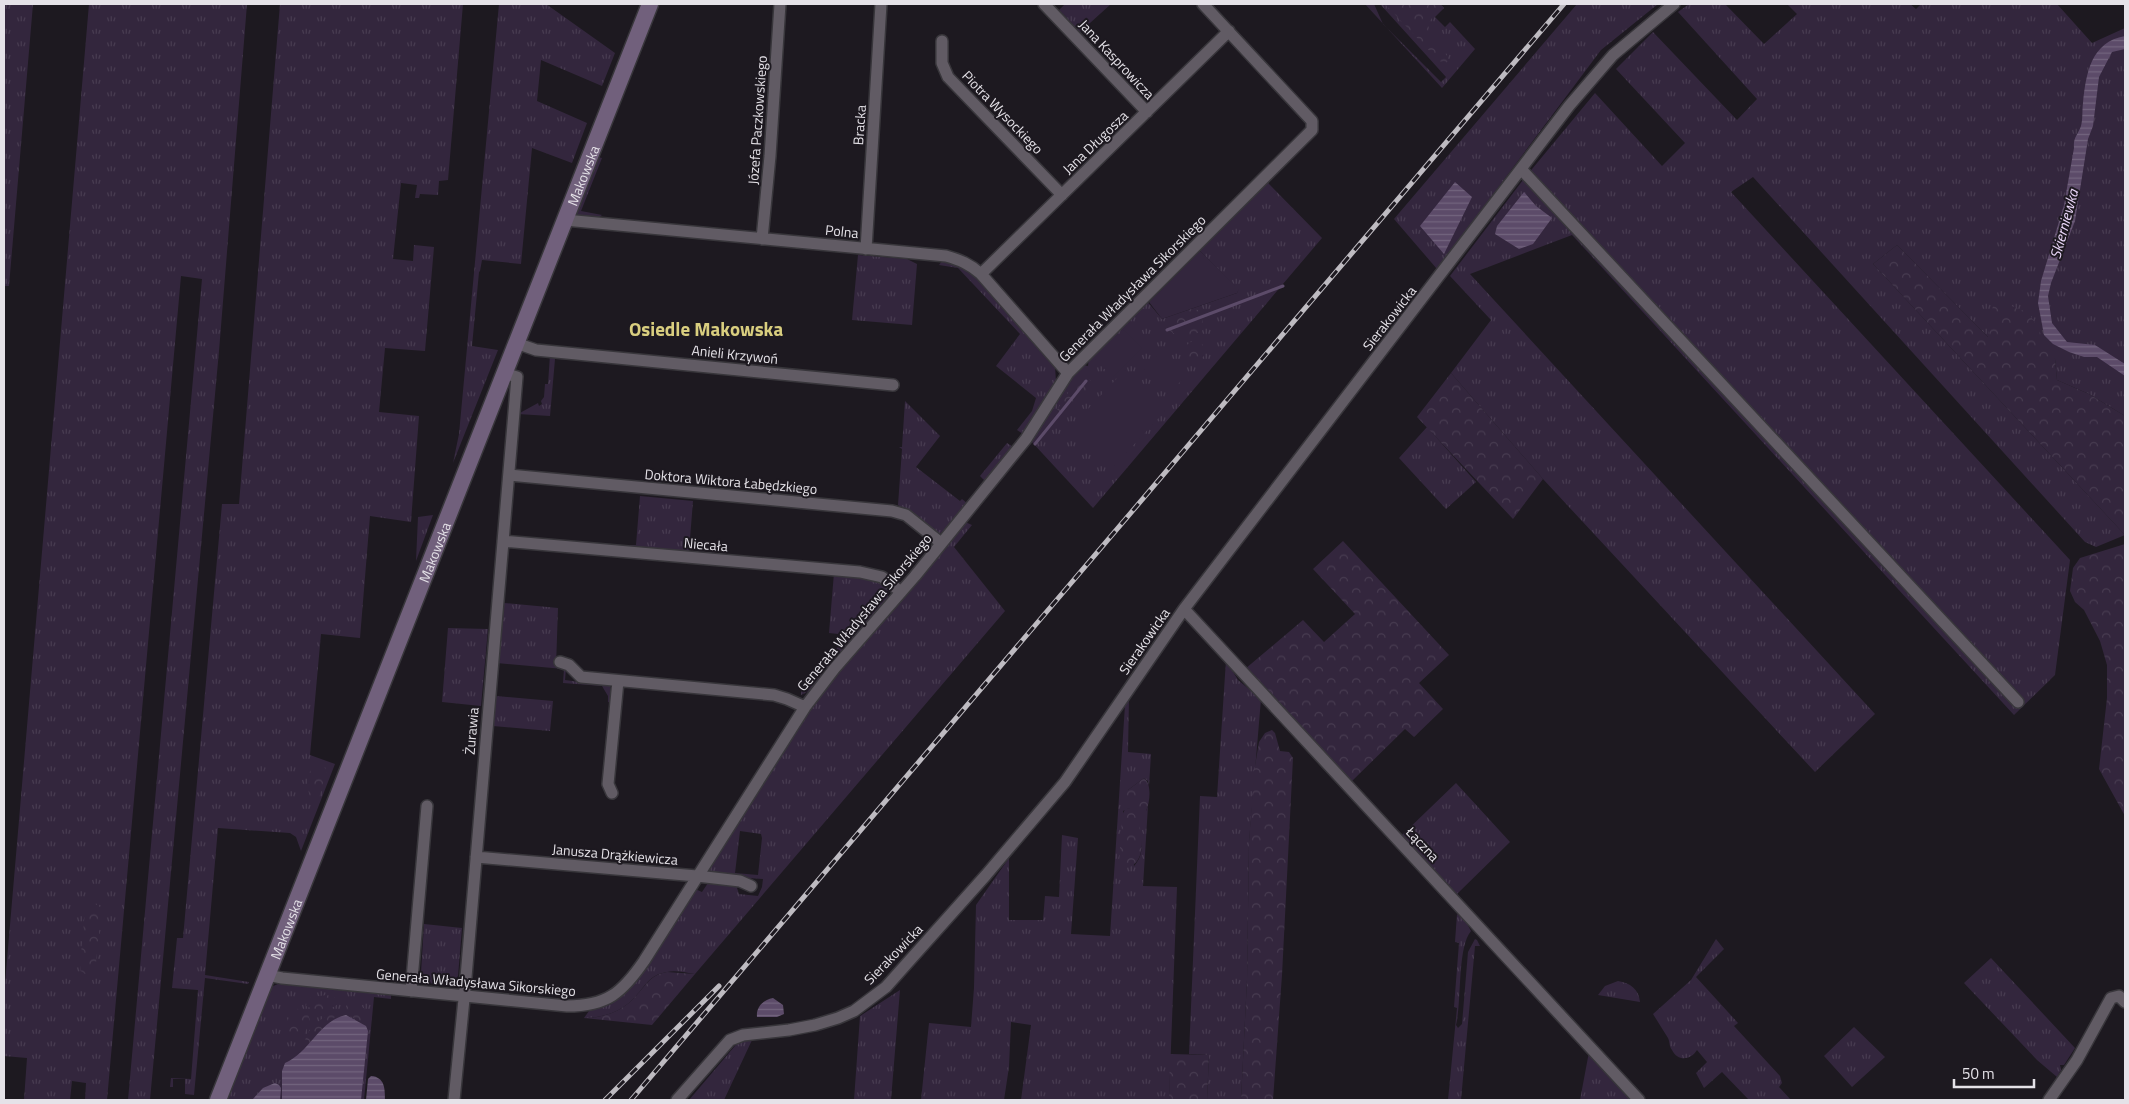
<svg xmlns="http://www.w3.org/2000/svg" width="2129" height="1104" font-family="'Titillium Web',sans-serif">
<defs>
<pattern id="grass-tufts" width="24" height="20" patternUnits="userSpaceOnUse" patternTransform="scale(1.25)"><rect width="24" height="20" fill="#33263d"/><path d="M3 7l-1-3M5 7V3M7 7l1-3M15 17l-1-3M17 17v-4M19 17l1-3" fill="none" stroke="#473b50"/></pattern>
<pattern id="forest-crowns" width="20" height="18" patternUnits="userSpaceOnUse" patternTransform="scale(1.25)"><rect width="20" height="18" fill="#33263d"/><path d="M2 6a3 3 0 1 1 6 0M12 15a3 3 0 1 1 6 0" fill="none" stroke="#473b50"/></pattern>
<pattern id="water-rules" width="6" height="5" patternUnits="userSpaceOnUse" patternTransform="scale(1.25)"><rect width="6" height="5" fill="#5c4b69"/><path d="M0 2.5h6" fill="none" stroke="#73657e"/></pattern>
</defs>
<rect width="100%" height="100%" fill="#1d1920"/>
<!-- grass -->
<path fill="url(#grass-tufts)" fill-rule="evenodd" d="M4 4H33L9 286H4Z
M89 4H247L219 351 150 1100H128L202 279 181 276 107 1100H85L86 1083 72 1081 70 1100H24L27 1058 4 1056V995Z
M280 4H463L448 180 439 181 438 195 420 194 419 198H415L417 185 401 183 393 259 413 261 414 245 434 247 425 351 385 348 379 412 419 416 411 522 370 516 360 638 321 634 310 755 335 764 301 851 296 837 290 833 218 828 205 975 249 982 248 984 205 978 194 1095 185 1094V1079H173V1087H170L171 1078 191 1079 198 990 172 988 177 938H183L222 504H239Z
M499 4H546L615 53 602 86 541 60 537 101 587 123 572 163 532 148 521 264 482 260 480 271 479 272 472 346 498 350 453 463 459 434Z
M1065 4H1111L1080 32 1059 10Z
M1365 4H1374L1383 24 1441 82 1446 77 1380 4H1440L1444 8 1435 17 1445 27 1450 22 1475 49 1442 88Z
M1577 4H1658L1601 50 1437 269 1394 219Z
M1689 4H1725L1764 44 1797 14 1787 4H1910L1916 9 1921 4H2057L2092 43 2125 28V416L2089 394 2057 380 2055 359 1989 338 1897 245 1873 264 2125 535 2096 547 2085 542 1753 177 1731 192 2070 560 2055 675 2014 715 1572 235 1470 274 1875 714 1815 772 1543 479 1451 373 1491 320 1450 276 1523 180 1595 93 1662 166 1685 143 1616 69 1653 32 1737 120 1757 99 1678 12Z
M597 157 602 158 581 211 602 215C595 221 582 219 575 213Z
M1268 183 1322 238 1093 508 1030 440 1075 370 1083 365 1088 366 1089 357 1146 300 1162 319 1237 293 1238 289 1200 251Z
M858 255 907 259 917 264 912 325 852 320Z
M942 261 964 267 975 275 1055 366 1056 382 1023 434 1017 430 1032 411 1036 398 996 366 1020 334 958 268 939 265Z
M550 355 576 358V360L555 359 550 416 518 414 538 403 539 406 542 404 541 401 544 397 545 384H548Z
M905 401 940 436 916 467 960 501 962 499 968 504 941 533H936L898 505 902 449 899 447H902Z
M1427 427 1476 482 1446 509 1399 458Z
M1007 443 1013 447 986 482 980 476Z
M640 496 693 501 689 551 717 553V556L630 549V545H636Z
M433 515 416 561 418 517Z
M965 522 972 525 954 547 1005 611 695 974C687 973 676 970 667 972 648 975 646 986 634 998 621 1012 603 1018 584 1018L589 1011 617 1000 632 987 695 889 702 892 708 883 736 885 739 894 758 896 762 887 763 879 715 876 709 873 708 869 821 692ZM740 831 761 834 762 838 758 875 735 873Z
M834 573 877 579 888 588V600L811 690 801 695 802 687H804L848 635 829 633Z
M504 603 558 608 556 666 566 668 565 680 610 686 612 703 608 702V696L602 686 563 683 564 669 497 663Z
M448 628 488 629 481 706 442 702Z
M1226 660 1238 680 1261 699 1249 842 1247 980 1241 1100H1207L1209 1055 1189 1054 1200 796 1217 797Z
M496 696 553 701 550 731 493 726Z
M1129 698 1128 752 1151 754 1149 786 1148 781 1144 778 1128 790 1146 811 1148 806 1143 886 1177 887 1169 1100H1021L1031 1025 1011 1022 1009 1067 1004 1100H921L929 1023 971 1027 974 988 976 905 1009 858V920H1043L1045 896 1059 897 1062 835 1078 838 1071 934 1110 936 1125 705ZM1129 808C1137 827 1150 848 1134 866L1123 811Z
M1456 783 1510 842 1457 894 1401 836Z
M1457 914 1465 920 1471 931C1457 948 1462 1001 1456 1025L1458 1028 1462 1024 1468 952 1475 939 1477 940 1480 946H1475L1461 1100H1448L1457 1008 1454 1007 1459 943 1455 942Z
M424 924 462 928 458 976 449 985 428 983 421 973Z
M1716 939 1724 949 1696 977 1738 1023 1734 1026 1780 1076 1782 1083 1779 1087 1791 1100H1749L1722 1072 1704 1088 1696 1073 1707 1062 1697 1050C1691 1060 1678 1062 1672 1050 1669 1046 1670 1042 1668 1038 1663 1030 1658 1022 1653 1014L1691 980Z
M1991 958 2075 1048 2064 1065H2060L2061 1070 2057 1077 2037 1060 1964 983Z
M1618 981C1630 983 1639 989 1640 1002L1598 995 1605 986Z
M280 983 391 993V999L374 997 364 1100H323L300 1055 283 1068V1100H225L269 988Z
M900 990 891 1100H854L860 1016Z
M1854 1027 1885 1057 1852 1087 1824 1056Z
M740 1040H752L724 1100H689Z
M1589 1052 1631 1100H1580Z"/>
<!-- forest -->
<path fill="url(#forest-crowns)" d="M1385 4H1440L1444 8C1439 12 1432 17 1429 22 1425 30 1443 50 1448 57V61L1446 63 1439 61Z
M1897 245 1988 337 1994 299 2029 313 2055 359 2057 380 2089 394 2125 416V535L1873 264Z
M1191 309 1198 310 1202 314 1203 330C1192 337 1181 339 1170 331L1169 325 1173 319Z
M1185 351a10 10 0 1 1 20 0a10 10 0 1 1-20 0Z
M1451 373 1543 479 1513 519 1417 417Z
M1081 378H1088L1091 381 1090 388 1063 418 1058 419 1055 417V413L1073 385Z
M1343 541 1449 655 1419 683 1443 709 1414 737 1405 729 1351 782 1245 669 1303 620 1324 642 1355 614 1313 569Z
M2125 544V816L2099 769 2107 698V665L2100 641 2084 610 2075 602 2070 591 2073 568 2080 558Z
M1272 730 1275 733 1280 751 1289 752 1293 758 1282 975 1273 1100H1241L1247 980 1249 842 1254 772 1259 742 1265 733Z
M317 762 323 764 327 773 318 800 315 802H312C306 792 306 768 317 762Z
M1144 778C1152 784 1150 802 1146 811L1141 814 1125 801 1124 795 1128 790Z
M1129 808C1143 817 1151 867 1124 868L1119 864 1122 816 1125 809Z
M92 902 100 907 101 913 96 963 91 973 85 974 81 971 80 964 85 911 87 905Z
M667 972 695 974 652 1025 584 1018C603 1018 621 1012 634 998 646 986 649 975 667 972Z
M327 995 338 999V1004C330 1011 315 1011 306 1006L307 1000 312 997Z
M348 1002C358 1002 366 1009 372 1017L370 1025 362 1024 346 1013V1006Z
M300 1008 308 1013 310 1021 304 1035 295 1038 288 1031 287 1022 292 1011Z
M332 1013 336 1014 335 1017 309 1044 305 1043C305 1030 321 1018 332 1013Z
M1170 1054 1209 1055 1207 1100H1169Z"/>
<!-- green -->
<path fill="#33263d" d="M1200 251 1239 289 1237 293 1162 319 1149 302Z
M1124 330 1142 348 1113 377 1095 360Z
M1157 356 1182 380 1168 394 1144 369Z
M1125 370 1165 411 1114 466 1072 426Z"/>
<!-- water -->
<path fill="url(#water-rules)" d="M2125 36V49L2112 52 2099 77 2093 126 2088 139 2075 221 2051 283 2048 296 2052 323 2067 342 2095 345 2125 364V376L2097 357H2084L2069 352 2053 344 2044 335 2038 303 2041 281 2064 205 2074 148C2073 137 2078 135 2081 126 2083 119 2082 110 2083 103 2086 73 2091 42 2125 36Z
M1455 182 1472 197 1444 254 1420 226Z
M1524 192 1536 206 1552 218 1533 244 1519 249 1495 234 1497 226Z
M773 998 783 1005 784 1014 777 1017H757C756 1007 763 1000 773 998Z
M346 1015 366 1026 368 1031 361 1100H282V1071L285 1063C309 1053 320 1020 346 1015Z
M371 1076C385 1077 385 1089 385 1100H366L368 1079Z
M275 1083 279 1085 281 1088 280 1100H252L263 1088Z"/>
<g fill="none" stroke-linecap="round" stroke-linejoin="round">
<!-- stream -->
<path stroke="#5c4b69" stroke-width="3" d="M1167 330 1283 286
M1035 444 1086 381"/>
<!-- street casing -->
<g stroke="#38363b" stroke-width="14">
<path id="street" d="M1044 4 1147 112
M942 41V63L948 77 1062 195
M1521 169 2018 702
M565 220 946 256C960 260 970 264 981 274L1068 373
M762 239 770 156 780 4
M866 249 881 4
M981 274 1229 31
M516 343 536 350 893 385
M509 475 892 511 906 515 941 543
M503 541 860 572 882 577 901 592
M1184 609 1639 1100
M560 662 569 665 581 677 774 695 787 699 805 707
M612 793 608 784 618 681
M476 857 697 876 740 881 751 886
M267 975 282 978 567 1006C607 1006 622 993 644 961L805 707 834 669 915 576 1026 439 1068 373 1312 130V121L1203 4
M411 991 427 806
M454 1100 465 989 517 377 504 373
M677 1100 730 1040 743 1035 789 1030 815 1025 838 1018 854 1011 886 987 910 960 986 875 1065 782 1184 609 1569 106 1613 55 1674 4
M2049 1100 2077 1060 2111 998 2119 996 2125 1002"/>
</g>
<!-- secondary casing -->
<g stroke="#38363b" stroke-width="19">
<g id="secondary">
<path id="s1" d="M218 1100 650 4"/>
</g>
</g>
<!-- street -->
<use href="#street" stroke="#615b64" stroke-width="11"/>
<!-- secondary -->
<use href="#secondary" stroke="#71607c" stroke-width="16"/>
<!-- rail casing -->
<g stroke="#bebbc1" stroke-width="5">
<path id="rail" d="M605 1100 719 986
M631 1100 1564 4"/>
</g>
<!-- rail -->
<use href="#rail" stroke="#1d1920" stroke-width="3" stroke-dasharray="9" stroke-linecap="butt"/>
</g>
<g text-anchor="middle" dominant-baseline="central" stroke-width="4" stroke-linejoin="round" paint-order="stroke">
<!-- street labels -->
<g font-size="14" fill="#e5e2e8" stroke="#1d1920">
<text transform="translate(1117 59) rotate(47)">Jana Kasprowicza</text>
<text transform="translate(1003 112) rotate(46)">Piotra Wysockiego</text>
<text transform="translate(757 120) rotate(-86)">Józefa Paczkowskiego</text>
<text transform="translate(859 125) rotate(-86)">Bracka</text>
<text transform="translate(1095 142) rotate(-44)">Jana Długosza</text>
<text stroke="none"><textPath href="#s1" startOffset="994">Makowska</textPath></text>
<text transform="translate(842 231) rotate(6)">Polna</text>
<text transform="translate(1132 288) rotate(-45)">Generała Władysława Sikorskiego</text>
<text transform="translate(1389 318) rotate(-52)">Sierakowicka</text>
<text transform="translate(735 354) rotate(6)">Anieli Krzywoń</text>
<text transform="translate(731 481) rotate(5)">Doktora Wiktora Łabędzkiego</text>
<text transform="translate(706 544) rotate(5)">Niecała</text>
<text stroke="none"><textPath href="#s1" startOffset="589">Makowska</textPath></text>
<text transform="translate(864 612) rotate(-50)">Generała Władysława Sikorskiego</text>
<text transform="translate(1144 641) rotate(-55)">Sierakowicka</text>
<text transform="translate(471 731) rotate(-85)">Żurawia</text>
<text transform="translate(1423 844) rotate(47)">Łączna</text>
<text transform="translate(615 854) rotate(5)">Janusza Drążkiewicza</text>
<text stroke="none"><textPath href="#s1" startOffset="184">Makowska</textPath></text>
<text transform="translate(893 954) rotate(-46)">Sierakowicka</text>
<text transform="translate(476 982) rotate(5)">Generała Władysława Sikorskiego</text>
</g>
<!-- water labels -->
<g font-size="15" font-style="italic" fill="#ebd8fa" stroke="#1d1920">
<text transform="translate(2064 224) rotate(-75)">Skierniewka</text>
</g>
<!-- district labels -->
<g font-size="19" font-weight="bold" fill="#d9ce7f" stroke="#1d1920">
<text x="706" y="328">Osiedle Makowska</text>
</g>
</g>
<!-- border -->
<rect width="2129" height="1104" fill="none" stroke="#e5e2e8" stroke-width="10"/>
<!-- scale -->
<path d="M1954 1079v8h80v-8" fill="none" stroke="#e5e2e8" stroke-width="2.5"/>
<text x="1962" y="1079" font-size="15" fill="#e5e2e8" stroke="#1d1920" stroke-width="4" paint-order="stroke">50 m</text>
</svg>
